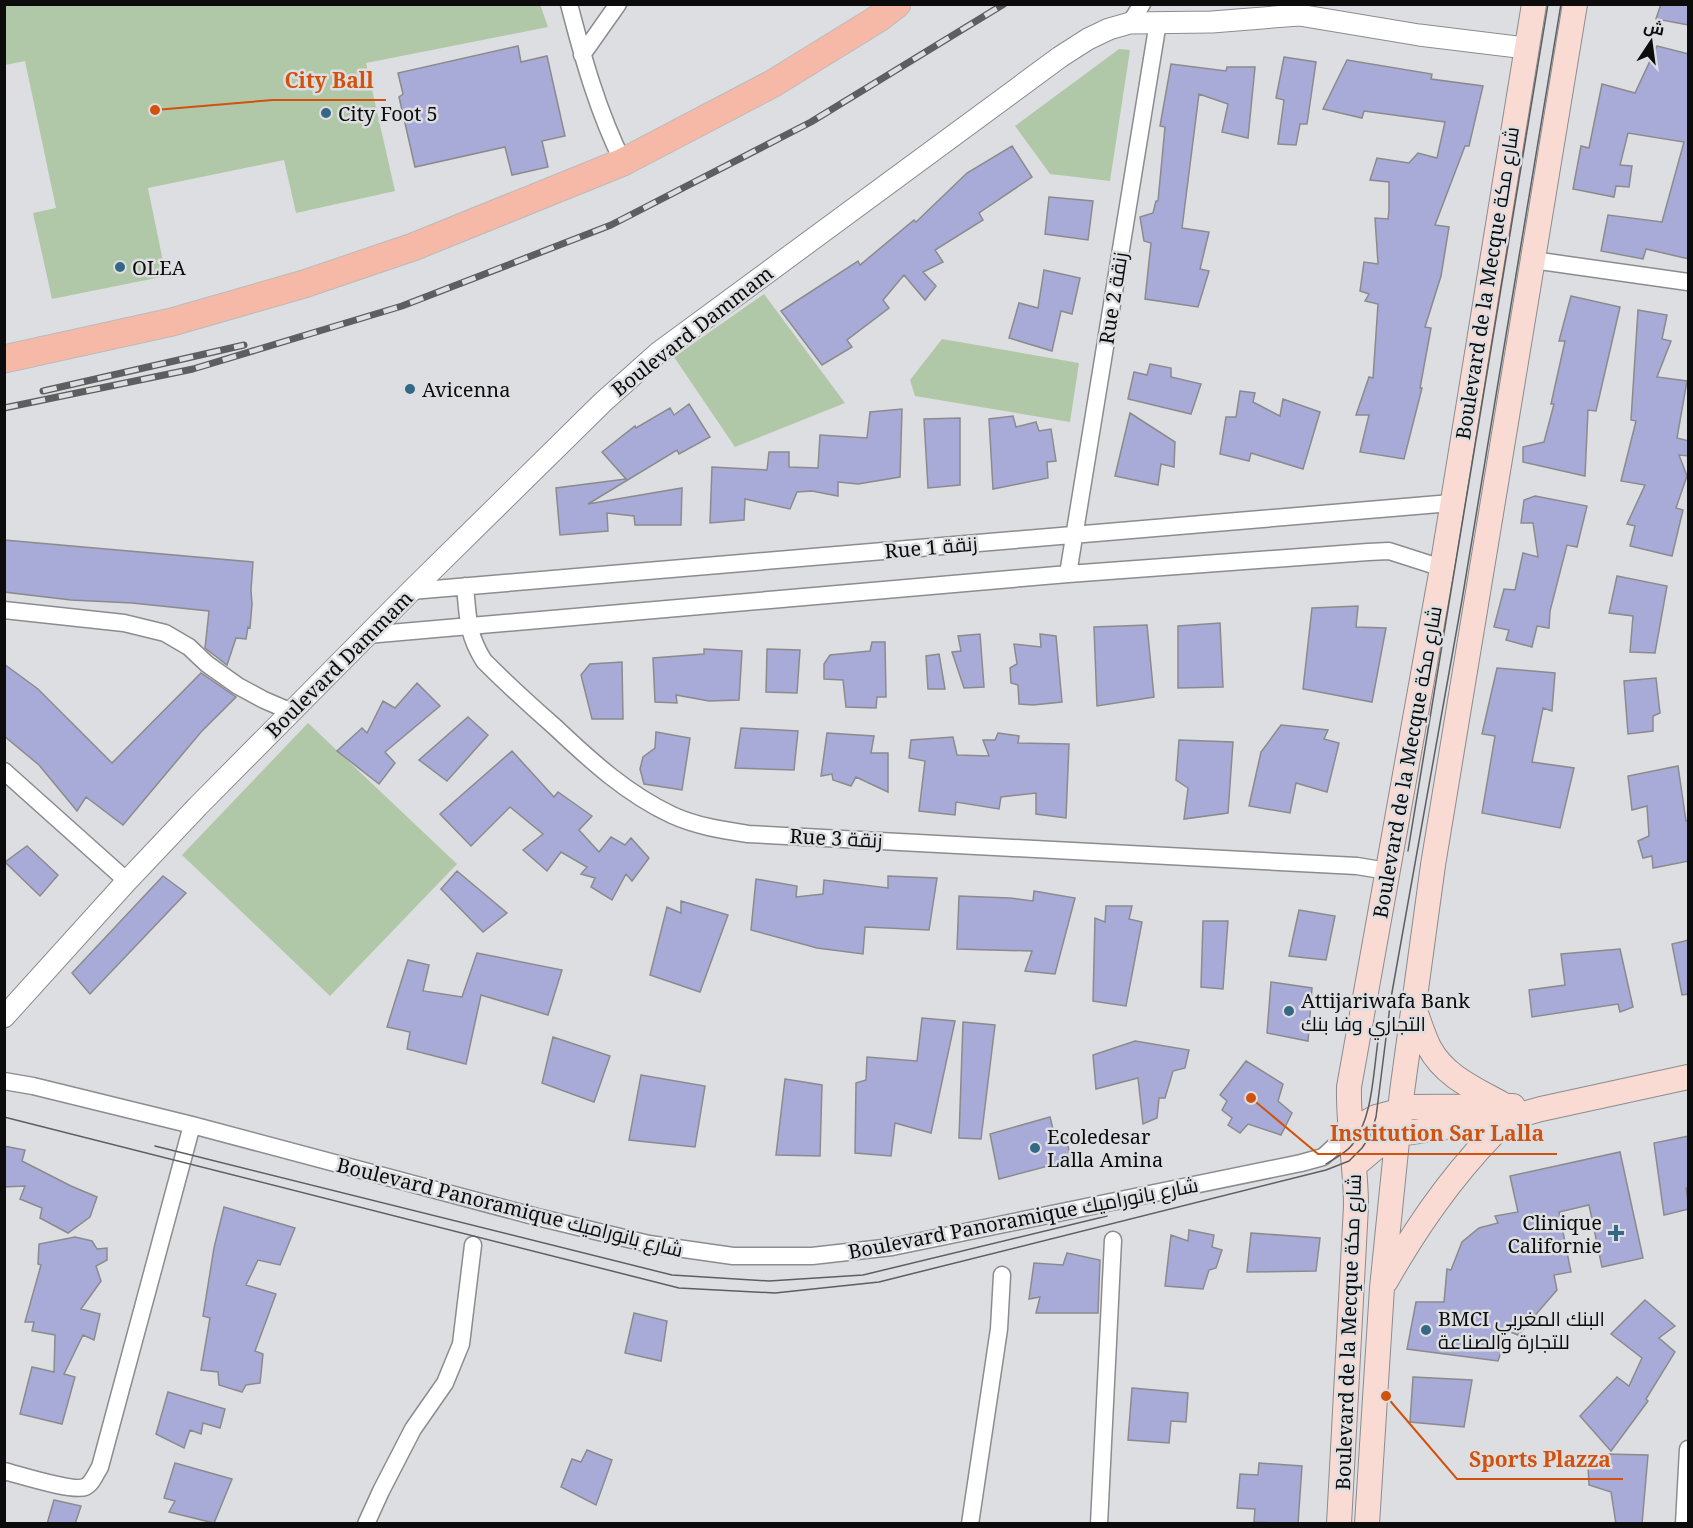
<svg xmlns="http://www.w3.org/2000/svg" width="1693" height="1528" font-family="'Noto Serif',Cairo,serif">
<rect width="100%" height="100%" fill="#dddee1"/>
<!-- green -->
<path fill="#b0c8a7" d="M540 4 548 27 366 63 395 191 296 213 284 160 148 188 166 276 52 299 33 213 56 208 25 61 5 65V5Z
M1119 49 1130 50 1110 181 1050 174 1015 126Z
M764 294 845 403 735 447 674 357Z
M942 339 1079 363 1070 422 915 396 910 380Z
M308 723 457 864 330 996 182 855Z"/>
<!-- building -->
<path fill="#a8aad7" stroke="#8b8b8e" stroke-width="1.5" d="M1661 4H1689V25L1656 19Z
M518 46 521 62 547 56 565 136 542 141 548 167 512 175 505 147 415 167 399 97 403 94 398 73Z
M1657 46 1689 54V259L1646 249 1643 259 1601 251 1608 215 1662 222 1684 142 1628 133 1620 165 1632 166 1629 187 1616 186 1614 197 1573 189 1581 146 1589 148 1602 84 1635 93Z
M1284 57 1316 62 1307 124H1300L1296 145 1278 144 1284 100 1276 98Z
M1347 60 1432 74 1431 79 1483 86 1469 146H1465L1435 225 1449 227 1441 276 1425 327 1431 328 1420 388H1422L1404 459 1360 452 1369 415H1356L1369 377 1373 378 1378 304 1365 301 1369 294 1360 291 1364 262 1378 264 1375 218 1388 219 1389 210V182L1370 180 1377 158 1409 163 1418 153 1437 158 1445 122 1364 111 1362 118 1323 109Z
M1171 64 1226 71 1227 67H1255L1248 138 1222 132 1228 104 1199 94 1182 228 1209 232 1200 269 1209 271 1198 307 1145 299 1151 243 1144 241 1140 217 1153 213 1156 201H1158L1165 127 1160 126Z
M1012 146 1032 177 979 213 983 220 935 250 943 262 923 272 936 286 925 300 904 275 883 300 889 308 847 340 852 347 822 365 781 311 858 261 860 265 914 220 916 222 967 173Z
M1049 197 1093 201 1088 240 1045 234Z
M1044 270 1080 278 1072 314 1061 311 1052 351 1009 338 1019 303 1038 308Z
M1571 296 1620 307 1596 411 1588 410 1585 476 1523 462V447L1544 442 1554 404H1551L1565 341H1559Z
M1638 310 1667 315 1662 339 1671 341 1657 377 1687 381 1677 438 1689 441V456L1679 455 1687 476 1676 508 1683 510 1672 556 1630 546 1635 526 1627 524 1645 485 1621 481 1636 421 1631 420Z
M1150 364 1171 368V377L1201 384 1191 414 1128 399 1134 372 1147 375Z
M1240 391 1255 393 1253 402 1280 416 1283 399 1320 412 1303 469 1251 453 1249 461 1220 454 1226 417H1236Z
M689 404 710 437 679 454 677 450 588 504 682 488 681 525H635L634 516 607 513 608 531 560 535 556 488 626 479 602 452 635 426 636 428 670 408 674 415Z
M902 409 900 477 858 484 838 482V496L812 491 797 492 790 509 745 499 744 520 710 523 712 467 767 470 769 452H789V467L818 468 820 435 867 438 870 412Z
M1130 413 1175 442 1174 467 1161 464 1158 485 1115 476Z
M1013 416 1016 427 1036 422 1039 431 1051 429 1056 461 1047 462 1048 478 993 489 989 419Z
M960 418V485L928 488 924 419Z
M1535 496 1587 506 1577 547 1567 545 1550 611 1549 628 1537 626 1532 647 1506 640 1509 630 1494 627 1504 589 1515 590 1523 553 1538 557 1533 523H1521L1524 500Z
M4 540 253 562 251 590 252 604 250 628 248 627 246 639 236 638 227 665 205 648 209 611 132 603 71 600 4 592Z
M1617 576 1667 586 1655 653 1630 652 1633 616 1609 613Z
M1358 606 1356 627 1386 628 1372 702 1303 689 1312 608Z
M1220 623 1223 687 1178 688V626Z
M1147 625 1154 697 1097 706 1094 627Z
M980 634 984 687 964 688 952 652 961 651 958 636Z
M1040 634 1056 636 1062 702 1033 705 1019 704 1018 685 1011 683 1010 668 1017 664 1014 644 1041 647Z
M872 642H885L886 697H877L876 708 846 707 843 680 824 679V664L830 655 870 651Z
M704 649 742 651 739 700 709 701 676 695 677 703 655 702 653 658 704 654Z
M767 649 800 650 797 693 766 692Z
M939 654 945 689H928L926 656Z
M622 662 623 719H592L581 675 590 664Z
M4 664 38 689 112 763 201 673 236 697 201 732 123 825 86 797 77 811 39 765 4 736Z
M1497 668 1555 673 1552 711 1543 708 1532 762 1574 768 1560 828 1482 813 1495 736 1482 734Z
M1656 678 1660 713 1653 716V731L1628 734 1624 681Z
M417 683 440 706 385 752 395 763 379 784 337 751 362 728 367 733 383 701 395 708Z
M468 717 488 735 447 781 419 760Z
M1281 725 1328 730 1324 739 1339 743 1327 792 1296 783 1290 813 1249 806 1261 752Z
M741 728 798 731 794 770 735 768Z
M656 732 690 738 682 790 644 784 640 769 643 757 655 748Z
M827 733 874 736 871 753H888V792L856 777 851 786 833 780 832 774 821 776Z
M998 733 1019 736 1018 743 1069 744 1066 818 1036 814V793L1001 797 999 809 956 802 955 815 919 811 925 761 909 758 911 740 953 737 957 755 989 756 983 740H995Z
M1179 740 1233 742 1228 813 1184 819 1188 788 1176 780Z
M512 751 554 797 558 792 592 816 579 830 599 852 611 837 625 845 631 838 649 858 632 881 626 874 612 900 591 887 595 878 581 874 587 867 561 852 547 871 523 850 543 834 510 807 471 846 440 814Z
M1678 766 1686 821 1689 820V861L1653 868 1652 856 1643 858 1638 841 1649 836 1647 806 1632 810 1628 776Z
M27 846 58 875 40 896 5 862Z
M457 871 507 913 483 932 441 889Z
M163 876 186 893 90 994 72 973Z
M888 876 937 878 929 930 865 927 863 954 817 948 751 930 756 879 797 886 796 897 823 894 824 880 888 888Z
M1034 891 1075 898 1055 974 1025 971 1032 951 957 949 959 896 1010 898 1033 901Z
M681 901 728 915 700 992 650 975 667 907 681 913Z
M1106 906H1132L1129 919 1142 922 1126 1006 1093 1001 1095 918 1105 922Z
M1299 910 1335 916 1326 960 1289 956Z
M1203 921H1228L1223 989 1201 987Z
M1689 940V994L1682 995 1672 944Z
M1620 949 1633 1007 1620 1012 1618 1004 1532 1017 1529 990 1565 985 1561 954Z
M477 953 562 970 548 1015 481 995 466 1064 407 1049 410 1032 387 1027 408 960 429 965 423 991 462 997Z
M1271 982 1312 988 1308 1041 1267 1033Z
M922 1018 955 1021 931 1133 895 1123 891 1156 855 1153 856 1083 866 1080 867 1057 917 1061Z
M963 1022 995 1025 981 1139 959 1138Z
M553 1037 610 1056 594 1102 542 1083Z
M1135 1041 1189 1050 1185 1068 1173 1071 1165 1098H1159L1157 1118 1143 1124 1138 1078 1096 1089 1093 1055Z
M1246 1061 1283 1084 1278 1101 1292 1113 1281 1135 1248 1124 1240 1133 1228 1125 1232 1118 1222 1110 1227 1101 1220 1095Z
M641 1075 705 1086 695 1147 629 1140Z
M785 1079 822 1085 820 1156 776 1155Z
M1050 1117 1054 1133 1065 1132 1071 1160 999 1179 990 1134Z
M1689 1136V1187L1686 1188 1689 1209 1664 1215 1654 1143Z
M4 1146 25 1150 22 1161 71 1186 97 1197 90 1217 68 1233 40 1218 42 1208 20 1199 25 1186 4 1187Z
M1620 1152 1643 1258 1602 1267 1589 1205 1559 1212 1571 1272 1554 1275 1557 1290 1518 1335 1508 1331 1498 1361 1407 1349 1416 1302H1444L1447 1269 1451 1270 1462 1242 1479 1228 1498 1223 1495 1216 1518 1212 1510 1176Z
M224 1207 295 1228 280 1265 258 1260 246 1285 276 1294 255 1351 263 1354 260 1383 246 1385 242 1392 219 1385 218 1372 201 1370 210 1318 203 1316 214 1248Z
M1189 1230 1214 1235 1212 1247 1222 1250 1216 1268 1209 1270 1203 1289 1165 1286 1171 1235 1188 1241Z
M1251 1233 1320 1238 1316 1271 1247 1272Z
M75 1237 92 1241 97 1249 107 1248V1260L96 1266 101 1281 81 1309 100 1314 94 1340 83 1335 64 1374 75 1377 62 1424 20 1414 32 1367 54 1372 55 1335 32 1331 34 1322H25L41 1265 38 1264 39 1244Z
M1067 1253 1100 1260 1098 1313H1036L1040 1297 1029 1299 1034 1263 1063 1265Z
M1645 1300 1675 1326 1659 1338 1675 1352 1646 1399 1648 1401 1611 1451 1580 1416 1617 1377 1629 1386 1642 1358 1611 1334Z
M634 1313 667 1321 661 1361 625 1353Z
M1413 1377 1472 1380 1464 1427 1410 1422Z
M1132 1388 1188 1393 1186 1422 1171 1421 1169 1443 1128 1440Z
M168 1392 225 1409 220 1428 203 1423 201 1434 190 1430 184 1448 156 1434Z
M587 1450 612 1460 596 1505 561 1487 572 1459 581 1462Z
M1605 1454 1648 1455 1642 1524H1616L1611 1492 1589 1485 1588 1466H1605Z
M175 1463 232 1479 214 1523 169 1512 175 1501 164 1498Z
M1259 1463 1302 1466 1298 1524 1254 1522 1255 1509 1237 1508 1240 1474 1258 1475Z
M54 1500 81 1506 75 1524H47Z"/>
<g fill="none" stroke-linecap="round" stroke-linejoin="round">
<!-- minor casing -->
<g stroke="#8b8c8f" stroke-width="19">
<path id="minor" d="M569 4C583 58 598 112 623 162
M1130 23 1142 4
M582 55 618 4
M1533 260 1688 282
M1068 574 1158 22
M465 586C468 617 467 634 484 661 507 684 531 706 555 727 591 761 627 794 672 815 696 826 722 830 748 834L1357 866 1387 871
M411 591 1451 503
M4 610 124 623 165 633 189 647 207 664 238 686 264 700 292 712
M367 635 1068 574 1368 552 1389 551 1442 568
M4 771 127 881
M4 1081 33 1086 192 1125 537 1217 649 1244 733 1256H812L892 1247 1301 1163 1323 1157 1350 1132
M4 1471C20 1475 73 1492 85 1487 92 1484 96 1473 100 1467L192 1125
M366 1524 381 1491 413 1429 445 1383 461 1344 473 1245
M970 1524 999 1329 1002 1275
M1099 1524 1113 1240
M1684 1524 1688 1449"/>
</g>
<!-- tertiary casing -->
<g stroke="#8b8c8f" stroke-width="23">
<path id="tertiary" d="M4 1017 127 881 198 806 411 591 603 402 658 353 1060 57 1088 39 1109 29 1130 23 1212 22 1299 15 1419 35 1526 48"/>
</g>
<!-- secondary casing -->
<g stroke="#8b8c8f" stroke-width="26">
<path id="secondary" d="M1414 1008C1419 1021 1423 1035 1429 1047 1444 1076 1475 1089 1502 1104
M1350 1132 1376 1117 1413 1107 1513 1106
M1355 1165 1374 1149 1399 1134 1509 1118 1541 1109 1688 1077
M1386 1281C1419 1222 1460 1165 1509 1118
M1339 1524 1356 1206C1356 1166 1348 1127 1349 1087L1442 568 1534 4
M1367 1524 1382 1288 1402 1092 1433 865 1575 4"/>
</g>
<!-- primary casing -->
<g stroke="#bbb" stroke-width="29">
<path id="primary" d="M4 359 172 322 304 284 413 247 623 162 772 84 879 18 897 4"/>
</g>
<!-- minor -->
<use href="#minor" stroke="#fff" stroke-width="16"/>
<!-- tertiary -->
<use href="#tertiary" stroke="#fff" stroke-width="21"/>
<!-- secondary -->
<use href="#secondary" stroke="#fadbd3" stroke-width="24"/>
<!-- primary -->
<use href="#primary" stroke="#f6b8a7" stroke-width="27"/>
<!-- tram -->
<path stroke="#5d5e60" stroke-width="1.5" d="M1408 851 1548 4
M4 1117 679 1288 775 1293 879 1282 1326 1170 1349 1161 1362 1148 1370 1136 1376 1117 1391 998 1462 600 1561 4
M155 1146 672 1275 769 1281 863 1275 1107 1216
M1326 1164C1335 1158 1346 1153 1352 1145 1373 1117 1373 1074 1378 1041"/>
<!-- rail casing -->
<g stroke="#5d5e60" stroke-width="7">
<path id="rail" d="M43 391 244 345
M4 408 193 369 402 306 611 225 811 122 1004 4"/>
</g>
<!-- rail -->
<use href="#rail" stroke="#dddee1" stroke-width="4.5" stroke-dasharray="14" stroke-linecap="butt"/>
</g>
<!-- markers -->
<g fill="#356885" stroke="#dddee1" stroke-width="2">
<circle cx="326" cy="113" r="6"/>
<circle cx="120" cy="267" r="6"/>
<circle cx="410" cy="389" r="6"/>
<circle cx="1289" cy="1011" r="6"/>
<circle cx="1035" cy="1148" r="6"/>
<path d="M1613 1224h6v6h6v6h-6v6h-6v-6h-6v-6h6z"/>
<circle cx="1426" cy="1330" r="6"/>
</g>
<g text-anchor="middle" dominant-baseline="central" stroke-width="5" stroke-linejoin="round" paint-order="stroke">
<!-- poi labels -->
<g font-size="20" fill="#0c0c0d" stroke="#dddee1" text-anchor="start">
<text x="338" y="113">City Foot 5</text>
<text x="132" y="267">OLEA</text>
<text x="422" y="389">Avicenna</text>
<text x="1301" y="1000">Attijariwafa Bank<tspan x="1301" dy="23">التجاري وفا بنك</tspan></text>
<text x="1047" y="1136">Ecoledesar<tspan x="1047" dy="23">Lalla Amina</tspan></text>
<text x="1602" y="1222" text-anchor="end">Clinique<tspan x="1602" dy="23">Californie</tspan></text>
<text x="1438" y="1318">BMCI البنك المغربي<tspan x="1438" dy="23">للتجارة والصناعة</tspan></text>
</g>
<!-- street labels -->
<g font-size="20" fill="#0c0c0d" stroke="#dddee1">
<text transform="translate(1487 283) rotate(-81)">Boulevard de la Mecque شارع مكة</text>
<text transform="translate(1113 298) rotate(-81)">Rue 2 زنقة</text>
<text transform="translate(692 331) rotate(-38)">Boulevard Dammam</text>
<text transform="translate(931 547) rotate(-5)">Rue 1 زنقة</text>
<text transform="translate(339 664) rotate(-45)">Boulevard Dammam</text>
<text transform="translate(1407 762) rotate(-80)">Boulevard de la Mecque شارع مكة</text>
<text transform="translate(836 838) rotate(3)">Rue 3 زنقة</text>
<text transform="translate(510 1207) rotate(14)">Boulevard Panoramique شارع بانوراميك</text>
<text transform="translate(1023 1218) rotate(-11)">Boulevard Panoramique شارع بانوراميك</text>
<text transform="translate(1348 1332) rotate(-88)">Boulevard de la Mecque شارع مكة</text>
</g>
</g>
<!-- callouts -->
<path fill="none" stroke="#d2510c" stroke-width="2" d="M155 110L273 100H386M1251 1098L1318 1154H1557M1386 1396L1457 1479H1623"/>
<g fill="#d2510c" stroke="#dddee1" stroke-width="2">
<circle cx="155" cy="110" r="6"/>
<circle cx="1251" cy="1098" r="6"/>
<circle cx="1386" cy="1396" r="6"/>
</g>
<g font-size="21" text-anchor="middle" font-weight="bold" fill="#d2510c" stroke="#dddee1" stroke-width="5" stroke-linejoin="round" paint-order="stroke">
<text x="329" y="88">City Ball</text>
<text x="1437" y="1141">Institution Sar Lalla</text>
<text x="1540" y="1467">Sports Plazza</text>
</g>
<!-- border -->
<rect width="1693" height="1528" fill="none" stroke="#0c0c0d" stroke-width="12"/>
<!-- north arrow -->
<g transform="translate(1651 42) rotate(13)" stroke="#dddee1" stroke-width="4.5" paint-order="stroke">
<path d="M0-4.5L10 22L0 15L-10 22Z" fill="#0c0c0d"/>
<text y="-9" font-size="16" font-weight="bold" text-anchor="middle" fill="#0c0c0d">ش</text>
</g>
</svg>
